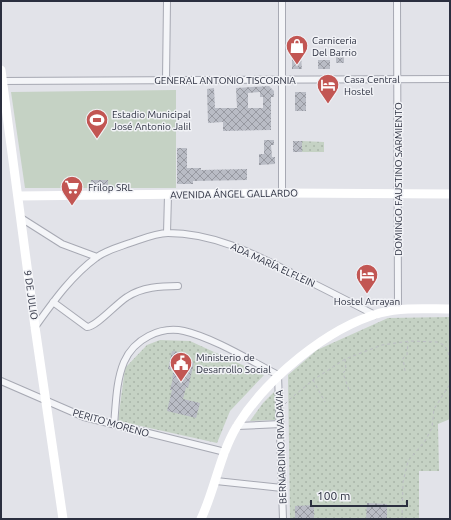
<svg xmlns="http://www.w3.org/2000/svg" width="451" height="520" font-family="Ubuntu,sans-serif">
<defs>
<pattern id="grass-dots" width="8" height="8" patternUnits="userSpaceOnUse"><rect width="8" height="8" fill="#c5d2c4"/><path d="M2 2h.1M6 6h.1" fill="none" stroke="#a9b5a9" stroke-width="1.8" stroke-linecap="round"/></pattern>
<pattern id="building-cross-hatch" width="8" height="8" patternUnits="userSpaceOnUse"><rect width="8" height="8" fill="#b9bcc5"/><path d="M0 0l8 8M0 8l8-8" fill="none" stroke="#9799a1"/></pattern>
</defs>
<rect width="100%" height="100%" fill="#e2e3e9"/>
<!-- grass -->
<path fill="url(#grass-dots)" d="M302 141 324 142V152H302Z
M450 317V419L438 424 439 471H419V519H290L288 375 317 350 388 318Z
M160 340 190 341 264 375 230 411 217 443 118 421 125 368 147 345Z
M276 390V420L250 421 263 403Z"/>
<!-- garden -->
<path fill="#c5d2c4" d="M176 90V188H25L11 92Z"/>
<!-- building -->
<path fill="url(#building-cross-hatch)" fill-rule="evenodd" d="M336 50H344V63H336Z
M292 57H301L302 69H292Z
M318 60H330V69H318Z
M269 86 274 91V97H271V130L223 131V122L208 123 207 89 214 88 215 108H237L236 88ZM260 92V97H263V108H248V93Z
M295 92H306V111H295Z
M264 140H274V145H271L272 157H275V164L259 165V154H264Z
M293 141H302V152H293Z
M177 148H187V168H201V170L247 169V180L193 181V184H177Z
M91 180H108V187H91Z
M172 351 179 352 178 358 194 363 188 388 186 387 183 399 200 403 196 418 167 411 172 390H170L173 378H172L174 370 168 369Z
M367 503 387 504V519H366Z
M314 505V519H295V506Z"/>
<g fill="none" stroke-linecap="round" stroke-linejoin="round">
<!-- street casing -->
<g stroke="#a7a9b3" stroke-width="8">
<path id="street" d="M282 1V193
M397 1 398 309
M166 80 167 1
M1 81 450 79
M21 218 62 244 97 257
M167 233 168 195
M53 302 87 327C96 327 117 303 127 297 142 287 161 286 178 286
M35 327C53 302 71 276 97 257 107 250 119 247 130 243 142 239 156 233 168 233 214 233 254 254 294 274 321 287 348 301 375 315
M1 381 84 417 225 452
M114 425C116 404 116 381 124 362 134 339 160 326 184 331 214 338 251 361 278 375L283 519
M237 426 281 424
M216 481 282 488"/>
</g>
<!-- path -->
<path stroke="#bcbec4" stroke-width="1" stroke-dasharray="3 3" stroke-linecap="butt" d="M345 359 346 370 343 373 349 390
M405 371 403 358 407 355 408 342
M313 380 325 402
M285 404 290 399 313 380 345 359 382 345 410 341 437 342 444 345 448 351 450 365
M402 519 403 482 408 461 425 441 432 428 434 409 450 384"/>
<!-- street -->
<use href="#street" stroke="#f4f5f8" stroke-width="6"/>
<!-- secondary -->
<path stroke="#fff" stroke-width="9" d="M1 70 35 327 63 519
M18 196 282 193 450 194
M201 519C215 489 220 454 237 426 266 379 327 328 380 313 403 307 427 309 450 309"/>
</g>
<!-- icons -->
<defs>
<g id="shop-pin" transform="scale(1.15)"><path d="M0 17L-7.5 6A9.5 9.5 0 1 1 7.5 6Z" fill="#c25653" stroke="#f1f2f6"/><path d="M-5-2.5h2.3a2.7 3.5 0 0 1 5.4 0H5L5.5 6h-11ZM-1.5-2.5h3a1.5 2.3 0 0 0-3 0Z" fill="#fff"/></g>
<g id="hotel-pin" transform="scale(1.15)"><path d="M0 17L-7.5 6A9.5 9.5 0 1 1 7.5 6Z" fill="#c25653" stroke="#f1f2f6"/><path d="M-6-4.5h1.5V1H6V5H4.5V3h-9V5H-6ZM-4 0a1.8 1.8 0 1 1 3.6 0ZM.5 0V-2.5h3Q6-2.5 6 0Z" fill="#fff"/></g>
<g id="stadium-pin" transform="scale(1.15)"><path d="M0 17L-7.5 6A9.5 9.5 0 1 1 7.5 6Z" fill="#c25653" stroke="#f1f2f6"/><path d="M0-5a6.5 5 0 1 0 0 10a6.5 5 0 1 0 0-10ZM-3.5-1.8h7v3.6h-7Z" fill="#fff"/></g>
<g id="supermarket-pin" transform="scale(1.15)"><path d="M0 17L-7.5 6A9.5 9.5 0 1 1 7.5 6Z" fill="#c25653" stroke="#f1f2f6"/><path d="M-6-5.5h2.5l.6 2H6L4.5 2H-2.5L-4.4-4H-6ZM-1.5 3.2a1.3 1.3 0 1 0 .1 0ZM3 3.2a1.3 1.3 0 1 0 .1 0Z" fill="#fff"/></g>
<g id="civic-pin" transform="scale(1.15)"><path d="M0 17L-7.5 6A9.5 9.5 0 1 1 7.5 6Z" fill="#c25653" stroke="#f1f2f6"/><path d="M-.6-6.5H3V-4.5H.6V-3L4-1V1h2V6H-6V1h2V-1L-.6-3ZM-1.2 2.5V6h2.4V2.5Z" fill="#fff"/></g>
</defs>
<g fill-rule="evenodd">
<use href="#shop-pin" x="297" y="46"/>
<use href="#hotel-pin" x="328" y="85"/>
<use href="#stadium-pin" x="97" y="120"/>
<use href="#supermarket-pin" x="72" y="187"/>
<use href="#hotel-pin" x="367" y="275"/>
<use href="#civic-pin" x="181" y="363"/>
</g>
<g text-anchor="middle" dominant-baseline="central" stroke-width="3" stroke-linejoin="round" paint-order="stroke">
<!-- poi labels -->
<g font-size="10" fill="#2b2f3f" stroke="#f1f2f6" text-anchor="start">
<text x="312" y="40">Carniceria<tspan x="312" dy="12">Del Barrio</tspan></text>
<text x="344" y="79">Casa Central<tspan x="344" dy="12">Hostel</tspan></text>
<text x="112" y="114">Estadio Municipal<tspan x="112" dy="12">José Antonio Jalil</tspan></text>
<text x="88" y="187">Frilop SRL</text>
<text x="367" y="301" text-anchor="middle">Hostel Arrayan</text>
<text x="196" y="357">Ministerio de<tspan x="196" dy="12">Desarrollo Social</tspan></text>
</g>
<!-- street labels -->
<g font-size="10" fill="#2b2f3f" stroke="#f1f2f6">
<text x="225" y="80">GENERAL ANTONIO TISCORNIA</text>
<text transform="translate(398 179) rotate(-90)">DOMINGO FAUSTINO SARMIENTO</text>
<text transform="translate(234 194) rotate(-1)">AVENIDA ÁNGEL GALLARDO</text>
<text transform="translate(273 265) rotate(25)">ADA MARÍA ELFLEIN</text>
<text transform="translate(31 295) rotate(82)">9 DE JULIO</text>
<text transform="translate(111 423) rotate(16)">PERITO MORENO</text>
<text transform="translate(281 447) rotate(-92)">BERNARDINO RIVADAVIA</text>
</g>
</g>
<!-- border -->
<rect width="451" height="520" fill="none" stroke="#2b2f3f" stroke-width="4"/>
<!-- scale -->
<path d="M311 500v6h96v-6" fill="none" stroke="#2b2f3f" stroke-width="2"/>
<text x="317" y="500" font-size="12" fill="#2b2f3f" stroke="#f1f2f6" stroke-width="3" paint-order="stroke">100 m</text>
</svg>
